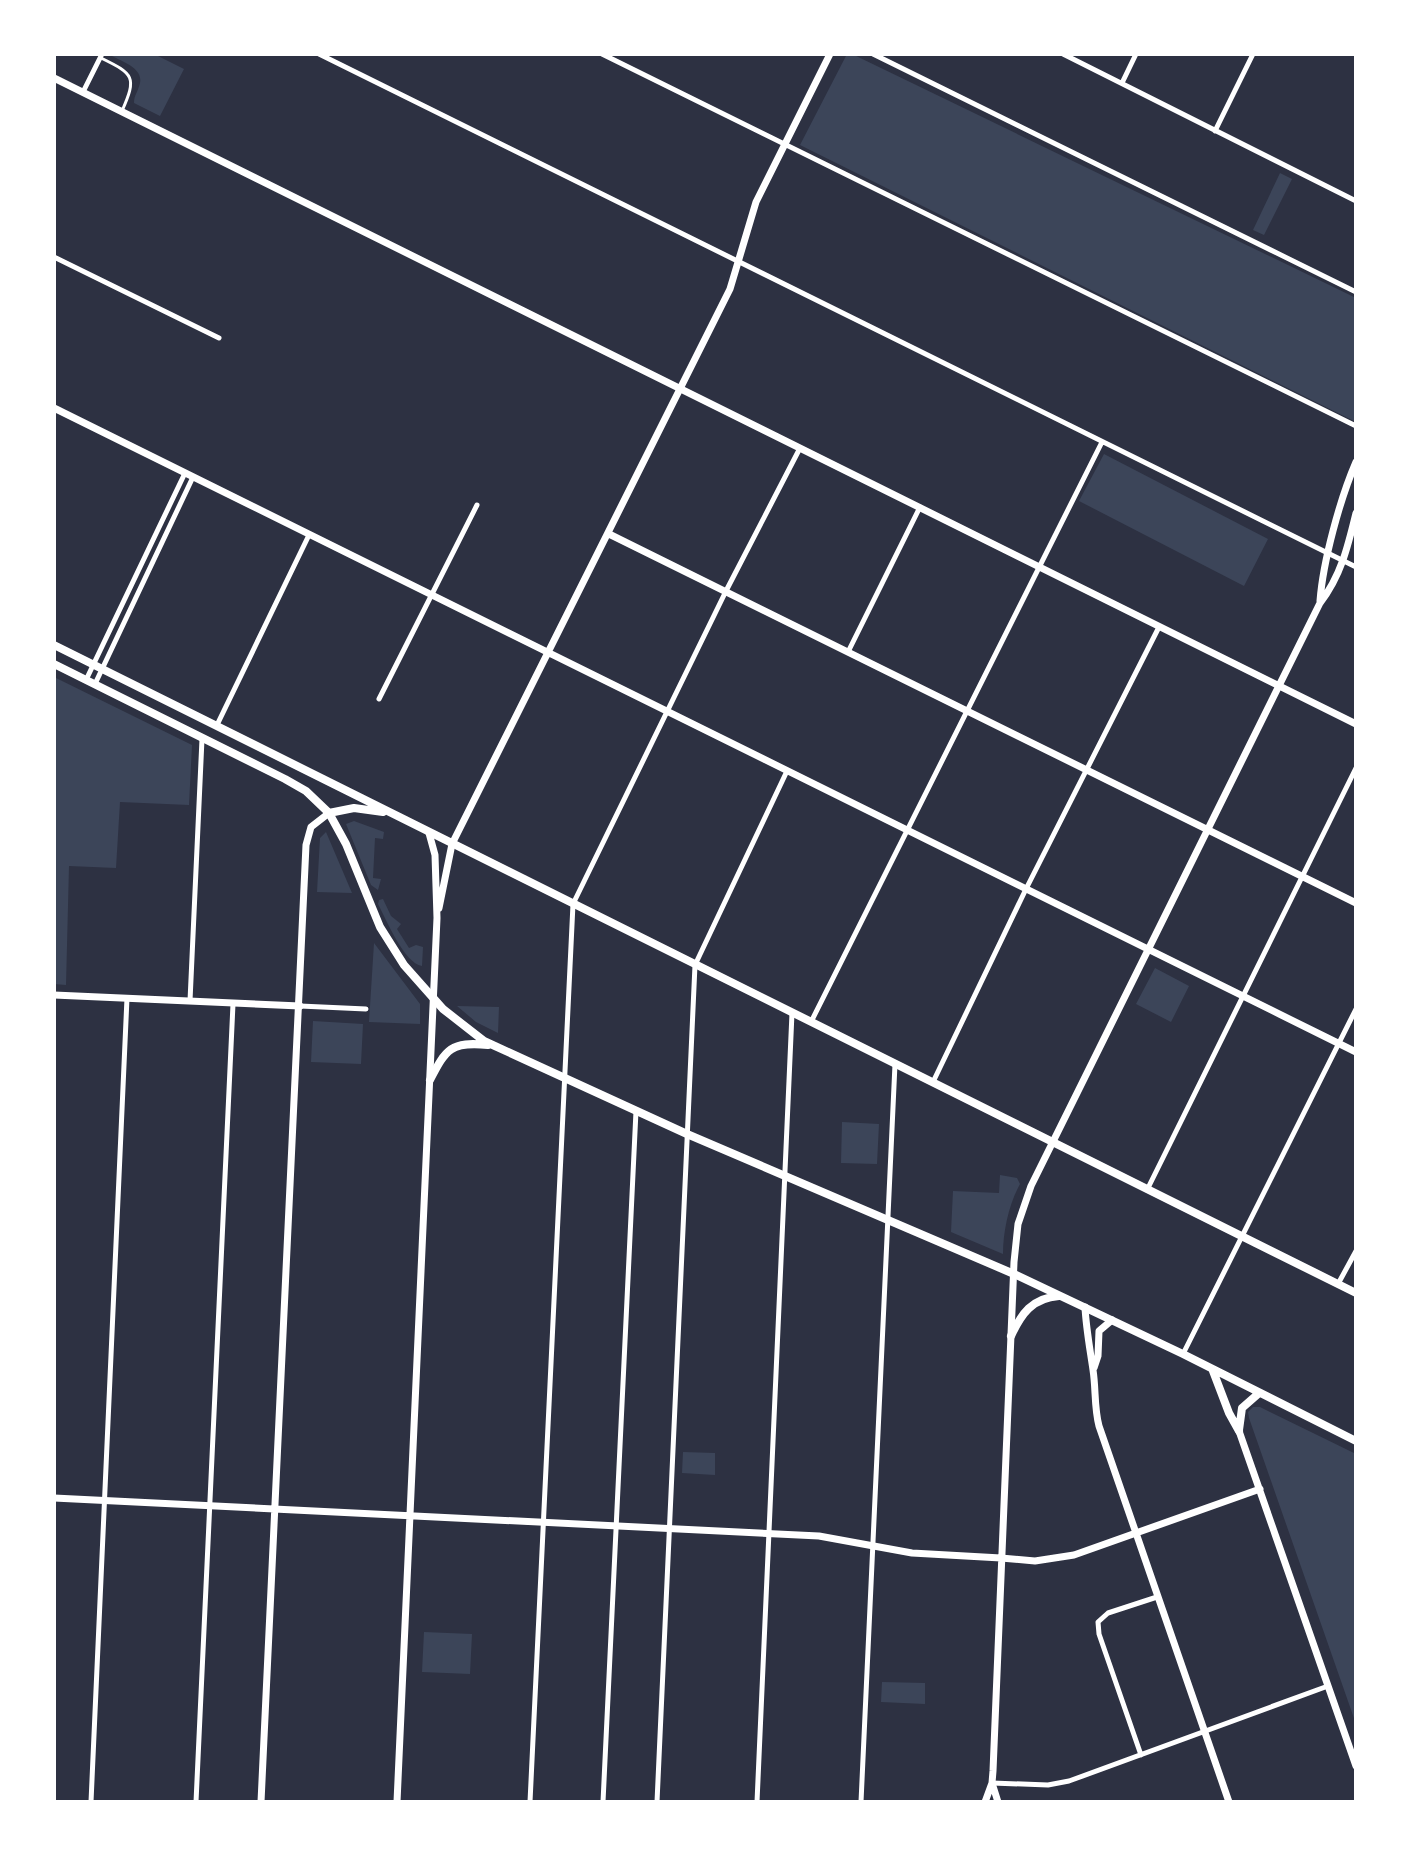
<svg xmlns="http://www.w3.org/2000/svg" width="1410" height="1856" font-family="'DM Sans',sans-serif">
<rect width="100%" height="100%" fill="#2d3142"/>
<!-- green -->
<path fill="#3c4559" d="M113 54H154L184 69 160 116 134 103C134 95 138 92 140 83 143 68 123 62 112 56Z
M847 54H852L1356 298V422L800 145Z
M1280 173 1292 179 1264 235 1253 230Z
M1104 454 1268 539 1244 586 1079 501Z
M54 677 192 745 189 805 120 802 116 868 69 866 66 985 54 984Z
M354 821 384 832 383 839 375 838 373 878 381 879 378 890 371 885 346 824Z
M326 832 352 893 317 892 320 838Z
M383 899 391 916 401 924 397 929 409 948 416 945 423 947 422 966C404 963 387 921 378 904L379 900Z
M374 943 420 1004V1024L369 1022Z
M1155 968 1189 986 1171 1022 1136 1004Z
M457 1006 499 1007 498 1033 476 1022Z
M313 1021 363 1024 361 1064 311 1062Z
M842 1122 879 1124 877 1164 841 1163Z
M1000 1175 1017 1178 1020 1184C1009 1204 1003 1231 1003 1254L951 1232 953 1191 999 1193Z
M1253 1407H1260L1356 1454V1724L1249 1418 1248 1412Z
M683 1452 715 1453V1475L682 1473Z
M424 1632 472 1634 470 1674 422 1672Z
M882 1682 925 1683V1704L881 1702Z"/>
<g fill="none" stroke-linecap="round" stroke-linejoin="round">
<!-- service -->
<path stroke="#fff" stroke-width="3" d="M101 58C134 74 137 77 122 111"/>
<!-- minor -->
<path stroke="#fff" stroke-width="5" d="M319 54 1356 567
M602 54 1356 426
M873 54 1356 292
M1063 54 1356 201
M1122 83 1136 54
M83 92 102 54
M1215 131 1253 54
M54 257 219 338
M848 652 920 507
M86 680 185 473
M95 684 193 477
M379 699 477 505
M217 725 309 535
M190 1001 202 739
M300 1006 366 1009
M811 1022 1102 442
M933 1082 1026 889 1159 627
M1147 1190 1356 768
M1338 1284 1356 1251
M1183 1354 1356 1009
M1141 1755 1099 1634 1098 1622 1108 1613 1157 1597
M992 1783 1048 1785 1069 1781 1328 1686
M91 1802 127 998
M196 1802 233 1004
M530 1802 573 904 726 591 800 448
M603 1802 636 1111
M657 1802 695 965 787 771
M757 1802 792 1013
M861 1802 895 1064"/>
<!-- tertiary -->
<path stroke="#fff" stroke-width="7" d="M54 408 1356 1052
M609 534 1356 903
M452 844 730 289 756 202 830 54
M54 995 300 1006
M1085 1307C1086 1328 1090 1349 1093 1370 1096 1389 1094 1407 1099 1426L1229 1802
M1094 1368 1098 1356 1099 1331 1112 1320
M1239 1431 1356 1766
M1001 1558 1035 1561 1074 1555 1260 1489"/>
<!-- secondary -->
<path stroke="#fff" stroke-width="7" d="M54 78 1356 724
M1320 601C1323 561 1340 499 1356 462
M439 908 452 844
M54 1498 819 1536 912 1553 1001 1558
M261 1802 306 845 311 827 329 813
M397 1802 437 918 435 855 429 833
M985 1802 992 1783
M998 1802 992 1783 993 1771 1014 1262 1018 1224 1031 1186 1320 603C1341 576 1348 546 1356 513"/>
<!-- primary -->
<path stroke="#fff" stroke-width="8" d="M54 645 1356 1293
M54 664 285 779 306 791 329 813 346 844 380 927 404 965 443 1009 484 1041 687 1134 1014 1274 1183 1354 1356 1441
M329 813 354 808 383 812
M430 1080C446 1049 451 1041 488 1045
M1011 1336C1021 1314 1032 1298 1059 1296
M1213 1371 1229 1413 1239 1431
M1239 1430 1242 1408 1258 1394"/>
</g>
<!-- border -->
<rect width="1410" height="1856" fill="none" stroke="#ffffff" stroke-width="112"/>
</svg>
